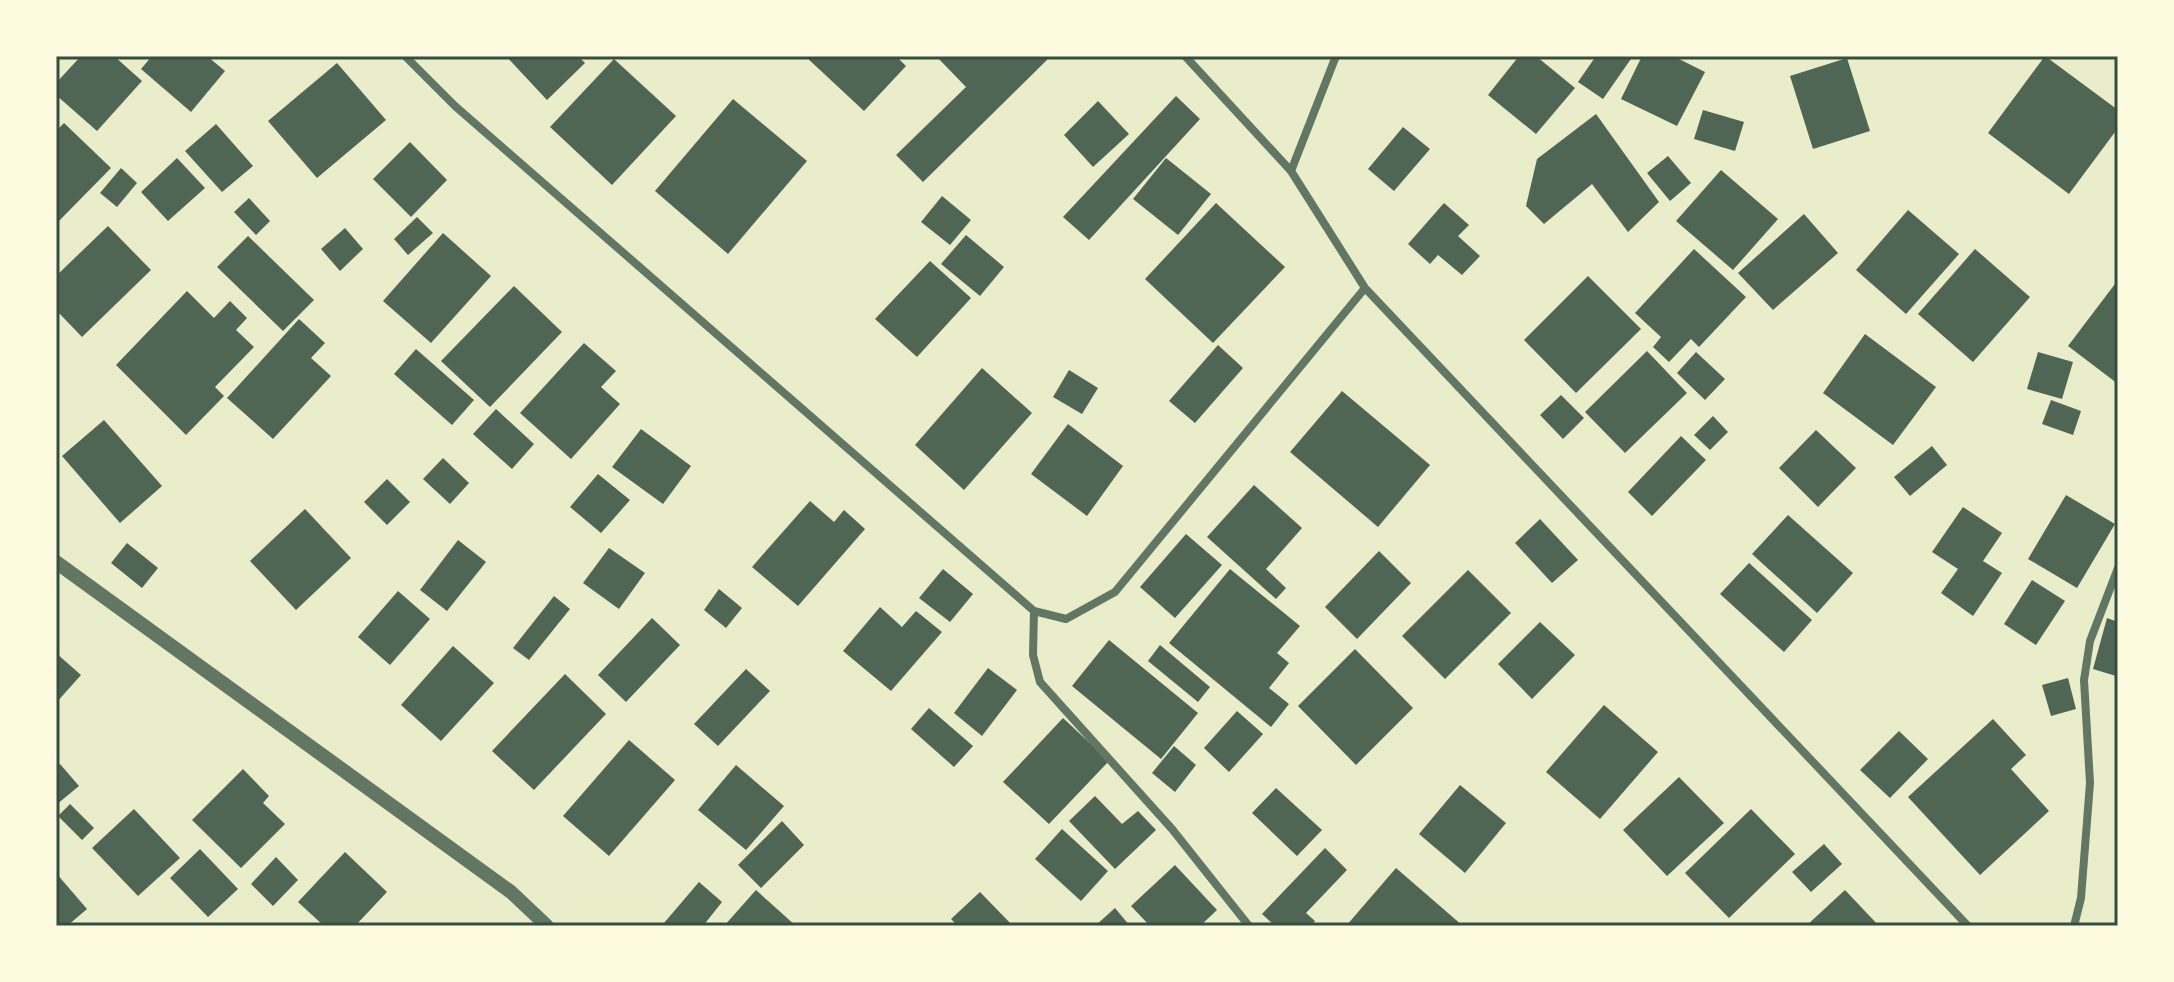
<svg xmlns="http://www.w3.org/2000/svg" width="2174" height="982" font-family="'PT Sans Narrow',sans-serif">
<rect width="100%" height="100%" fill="#e9edc9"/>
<!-- building -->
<path fill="#4f6655" d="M81 56H114L142 81 97 131 56 95V83Z
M152 56H207L225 71 191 112 141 69Z
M506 56H578L585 63 547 100Z
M805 56H896L906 66 864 111Z
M936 56H1051L923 182 896 155 966 87Z
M1519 56H1536L1575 88 1536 134 1488 95Z
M1596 56H1633L1603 99 1578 82Z
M1642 56H1673L1705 72 1677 126 1621 99Z
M2045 56 2118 110V128L2069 194 1988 133Z
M1847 58 1870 131 1813 149 1790 76Z
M614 59 676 116 612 185 550 127Z
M337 63 386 120 317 178 268 121Z
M1176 96 1200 119 1089 240 1063 217Z
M733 99 807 161 728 254 655 191Z
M1098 101 1129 134 1093 167 1064 135Z
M1703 110 1744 122 1735 151 1694 139Z
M1596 114 1659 202 1628 232 1592 184 1544 224 1526 206 1537 159Z
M64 123 111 168 56 224V131Z
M216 124 253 166 222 192 185 151Z
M1403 127 1430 149 1394 191 1368 169Z
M410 142 447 180 411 217 373 179Z
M1668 156 1691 183 1670 201 1647 173Z
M177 158 205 188 168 221 141 192Z
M1166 158 1211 194 1178 235 1133 199Z
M121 168 137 183 117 207 100 193Z
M1721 170 1778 219 1733 270 1676 221Z
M942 196 971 220 950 245 921 222Z
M249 198 270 221 256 235 234 212Z
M1216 203 1285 267 1213 343 1145 279Z
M1444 203 1469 225 1458 236 1480 256 1462 275 1438 255 1430 264 1408 244Z
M1908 210 1959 254 1906 314 1856 270Z
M1804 214 1838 253 1773 310 1738 273Z
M417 217 433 233 408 255 394 239Z
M108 226 151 270 82 337 56 310V276Z
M345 228 363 249 340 271 321 249Z
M443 233 491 276 431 343 383 301Z
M966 235 1004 267 980 296 941 264Z
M248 236 314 300 283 331 217 267Z
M1694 249 1746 297 1699 347 1691 339 1669 362 1653 347 1661 337 1635 313Z
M1975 249 2030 297 1973 362 1918 314Z
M930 261 971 298 917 357 875 319Z
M1588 276 1641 329 1576 393 1524 340Z
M2118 280V384L2068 346Z
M514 286 562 332 490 407 441 361Z
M187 291 214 318 230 301 247 318 236 330 254 347 215 387 224 396 186 435 116 365Z
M299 319 325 343 311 358 331 376 273 439 227 398Z
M1865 334 1936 387 1893 445 1823 393Z
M584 343 616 371 601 387 620 404 571 459 520 413Z
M1218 345 1243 368 1195 423 1169 401Z
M416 349 474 400 452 425 394 374Z
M1647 351 1687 393 1625 453 1585 412Z
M1696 352 1725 379 1705 400 1677 373Z
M2038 352 2073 362 2062 399 2027 389Z
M982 368 1032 413 964 490 915 445Z
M1069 370 1098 388 1082 414 1053 397Z
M1342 391 1430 465 1378 527 1290 452Z
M1561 395 1584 418 1563 439 1540 415Z
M2051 400 2081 411 2073 435 2042 424Z
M496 409 534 444 512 469 473 434Z
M1713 416 1728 432 1710 450 1694 435Z
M104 420 162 486 120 523 62 456Z
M1068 424 1123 466 1087 516 1031 474Z
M641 429 691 466 663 504 612 467Z
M1816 430 1856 468 1818 507 1779 468Z
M1681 436 1706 460 1652 516 1628 492Z
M1932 446 1947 465 1910 496 1894 477Z
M443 458 469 483 450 504 423 479Z
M598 474 630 500 601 533 570 507Z
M387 479 410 502 387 525 364 502Z
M1254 485 1302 528 1266 569 1286 588 1276 599 1207 537Z
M2066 495 2115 524 2077 588 2028 559Z
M810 501 834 522 844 510 865 529 798 606 752 567Z
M1963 507 2002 533 1983 561 2002 573 1973 616 1941 593 1958 569 1932 552Z
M305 509 351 558 296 610 250 561Z
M1788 515 1853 573 1817 613 1752 554Z
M1540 519 1578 560 1552 583 1515 543Z
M1186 534 1222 565 1175 618 1140 587Z
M458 540 486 562 447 611 420 590Z
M127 543 158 568 142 588 111 563Z
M609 548 645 573 619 609 583 583Z
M1379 551 1411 583 1357 639 1325 607Z
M1749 563 1812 620 1784 652 1720 594Z
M943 569 973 594 950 622 919 598Z
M1230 569 1300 626 1277 653 1289 663 1269 688 1289 704 1271 727 1169 643Z
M1468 570 1511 613 1445 679 1402 636Z
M2032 580 2065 601 2036 645 2004 624Z
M719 589 742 608 726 628 704 610Z
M398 591 430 619 390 665 358 637Z
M554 596 570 609 529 660 513 648Z
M880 607 902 627 916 611 942 632 891 691 843 651Z
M652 618 680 645 626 702 598 675Z
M2107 618 2118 622 2116 676 2093 669Z
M1540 622 1575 655 1532 699 1498 664Z
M1109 640 1198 713 1161 759 1072 686Z
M1160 645 1210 687 1198 702 1148 661Z
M453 646 494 683 441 741 401 705Z
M1355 649 1413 708 1356 765 1298 706Z
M56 653 81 675 56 703Z
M988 668 1017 690 982 736 954 713Z
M746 669 770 691 718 746 694 724Z
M565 674 606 714 534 790 492 751Z
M2068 678 2076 709 2051 716 2042 685Z
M1604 705 1658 752 1600 819 1546 772Z
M929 708 973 746 954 767 911 729Z
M1237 711 1263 734 1229 772 1204 748Z
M1063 718 1109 761 1049 824 1003 782Z
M1993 719 2026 755 2011 769 2049 811 1980 875 1908 797Z
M1899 731 1928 759 1890 798 1860 770Z
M629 740 675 780 609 856 563 816Z
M1174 746 1196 765 1175 792 1152 773Z
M60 764 79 786 56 805V768Z
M736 765 784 806 746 850 698 810Z
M243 769 269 796 263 803 285 824 241 868 192 820Z
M1679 777 1724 823 1667 876 1623 830Z
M1460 785 1506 823 1465 873 1419 834Z
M1276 788 1322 830 1297 856 1252 813Z
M1095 796 1122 824 1138 811 1156 830 1115 869 1069 821Z
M70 804 94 828 82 840 58 816Z
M134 809 180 858 138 896 92 848Z
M1751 809 1795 854 1729 918 1685 873Z
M782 821 804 845 761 888 738 865Z
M1062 829 1108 871 1081 901 1035 859Z
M1824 844 1842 864 1811 892 1792 872Z
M1325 848 1347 870 1306 913 1315 921 1311 926H1275L1262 914Z
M200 849 238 889 208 917 170 878Z
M345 852 387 892 355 926H324L298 902Z
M276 857 298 880 273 906 251 884Z
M1175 865 1217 910 1200 926H1150L1131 906Z
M1396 868 1463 926H1346Z
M56 873 87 909 67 926H56Z
M699 882 722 902 703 926H667L664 923Z
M756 890 796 926H724Z
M1845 890 1879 926H1806Z
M980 892 1013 926H958L951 919Z
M1115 908 1130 926H1095Z"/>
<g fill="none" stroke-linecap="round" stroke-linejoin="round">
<!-- minor -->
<path stroke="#617663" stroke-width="8" d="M405 56 455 106 1034 611 1066 619 1115 592 1365 288
M1185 56 1291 171 1365 288 1968 926
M1291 171 1336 56
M1034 611 1033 655 1040 682 1172 829 1249 926
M2074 926 2081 898 2090 783 2084 680 2090 641 2118 568"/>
<!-- tertiary -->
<path stroke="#617663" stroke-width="14" d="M56 562 511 892 547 926"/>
</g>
<!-- border -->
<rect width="2174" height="982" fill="none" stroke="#fefae0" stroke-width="116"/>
<rect x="58" y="58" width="2058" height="866" fill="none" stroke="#344e41" stroke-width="3"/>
</svg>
